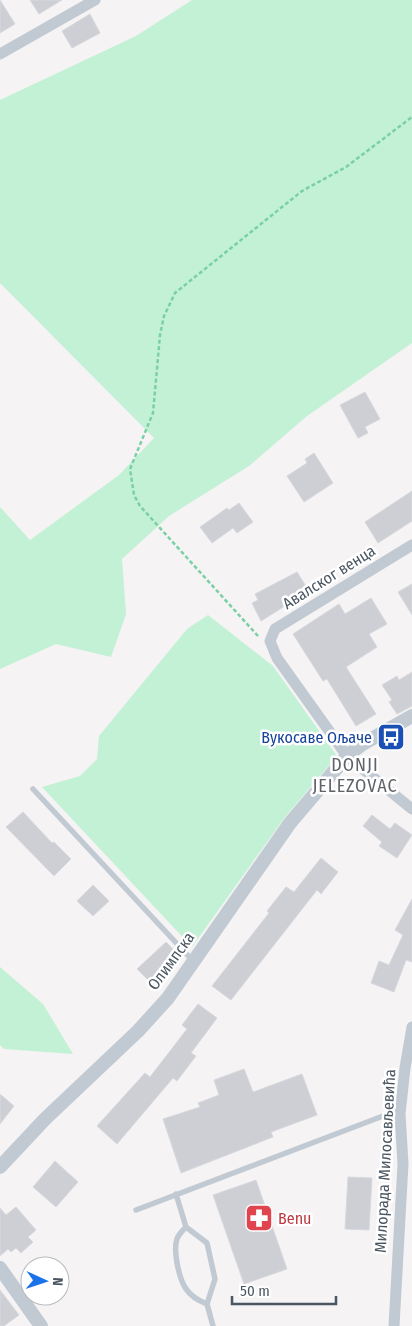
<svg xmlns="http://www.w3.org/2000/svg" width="412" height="1326" font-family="'Fira Sans Condensed',sans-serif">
<rect width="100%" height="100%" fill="#f5f3f3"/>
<!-- green -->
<path fill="#c3f1d5" d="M192 0H412V343L307 416 249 466 169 516 122 559 126 614 111 657 56 644 0 669V507L30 540 119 475 154 438 0 283V100L136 36Z
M208 615 273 666 337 756 285 817 192 947 42 787 80 776 97 759 99 736 187 629Z
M0 967 43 1004 73 1054 4 1049 0 1045Z"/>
<!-- building -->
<path fill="#cdcfd5" stroke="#d7d9de" d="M0 0 15 24 0 33Z
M30 0H62L39 14Z
M90 14 100 33 72 48 62 31Z
M365 392 380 419 365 427 368 433 358 438 340 405Z
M314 453 333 483 304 502 287 476 307 463 305 459Z
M412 491V521L378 543 365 522Z
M239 503 253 522 237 533 233 528 212 543 200 527 227 508 229 510Z
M297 572 309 591 261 621 252 603 258 600 255 594Z
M412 584V615L398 592Z
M371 598 387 624 369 634 377 647 346 667 376 714 356 726 327 679 323 681 293 634 339 604 345 614Z
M412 672V706L397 714 389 702 392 700 382 685 397 676 399 680Z
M23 812 52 843 54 842 71 859 54 876 6 827Z
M372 815 390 829 395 823 412 835 397 858 379 846 382 842 363 826Z
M321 858 338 872 321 894 317 890 231 1000 212 986 269 913 267 911 286 887 294 892Z
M93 885 109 901 93 916 77 901Z
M412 899V962L406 960 394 992 371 983 379 961 389 965 403 935 395 930Z
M166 942 175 951 163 962 170 969 164 973 167 976 156 988 137 969Z
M198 1004 217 1018 191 1053 196 1056 177 1081 173 1078 117 1144 97 1126 145 1073 150 1077 187 1029 182 1025Z
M244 1069 253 1092 302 1074 317 1115 271 1132 273 1137 181 1173 163 1119 200 1107 198 1103 219 1095 214 1080Z
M0 1094 14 1106 0 1124Z
M55 1161 78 1182 56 1207 33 1187Z
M348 1177 372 1178 369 1230 345 1229Z
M256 1180 287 1269 244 1284 213 1195Z
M16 1207 36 1230 28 1237 33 1242 21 1253 16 1248 11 1252 8 1249 0 1256V1208L6 1215Z
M0 1290 19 1315 4 1326H0Z"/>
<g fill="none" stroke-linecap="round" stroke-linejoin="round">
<!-- path -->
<path stroke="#7ad0a6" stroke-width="2.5" stroke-dasharray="4 2.5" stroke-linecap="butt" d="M258 636 140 506 134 495 130 469 153 413 160 335 164 316 175 293 302 191 346 167 412 117"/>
<!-- service -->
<path stroke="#c1cad2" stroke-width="5.5" d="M33 789 193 961
M176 1194 186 1227 207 1243 215 1279 207 1304 213 1326
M136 1210 383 1116 400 1114
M186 1227C183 1230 178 1235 177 1239 174 1247 176 1255 177 1263 181 1284 186 1296 207 1304"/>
<!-- minor -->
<path stroke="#c1cad2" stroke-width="11" d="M0 54 95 0
M412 545 275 629 270 641 277 658 347 756 412 809
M394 1326 403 1164 400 1114 405 1068 412 1027"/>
<!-- tertiary -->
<path stroke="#c1cad2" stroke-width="14" d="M0 1167 45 1119 138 1031 168 998 290 823 347 756 361 745 412 716
M0 1268 41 1326"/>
</g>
<!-- icons -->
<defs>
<g id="bus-square" transform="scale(1.4375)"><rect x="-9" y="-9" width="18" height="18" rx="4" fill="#1a4fb4" stroke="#fff"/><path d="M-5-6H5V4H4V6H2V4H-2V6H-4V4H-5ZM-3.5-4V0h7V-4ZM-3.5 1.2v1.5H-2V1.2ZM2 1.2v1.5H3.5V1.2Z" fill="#fff"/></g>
<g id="pharmacy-square" transform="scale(1.4375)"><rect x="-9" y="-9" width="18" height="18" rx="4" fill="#e0444e" stroke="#fff"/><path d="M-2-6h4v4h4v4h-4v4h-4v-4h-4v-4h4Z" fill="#fff"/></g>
</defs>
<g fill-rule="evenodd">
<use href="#bus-square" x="391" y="737"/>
<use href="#pharmacy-square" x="259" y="1218"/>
</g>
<g text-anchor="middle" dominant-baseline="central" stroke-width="5" stroke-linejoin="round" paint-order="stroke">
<!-- street labels -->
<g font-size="16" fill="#4a5661" stroke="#fff">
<text transform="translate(329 577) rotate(-32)">Авалског венца</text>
<text transform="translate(171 961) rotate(-54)">Олимпска</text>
<text transform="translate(385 1161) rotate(-87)">Милорада Милосављевића</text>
</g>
<!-- transit labels -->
<g font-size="16" fill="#164399" stroke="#fff" text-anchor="end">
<text x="372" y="737">Вукосаве Ољаче</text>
</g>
<!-- health labels -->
<g font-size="16" fill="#be3a42" stroke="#fff" text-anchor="start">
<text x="278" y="1218">Benu</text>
</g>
<!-- neighbourhood labels -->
<g font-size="18" letter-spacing="1" fill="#5f6368" stroke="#fff">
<text x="355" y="765">DONJI<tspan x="355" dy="21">JELEZOVAC</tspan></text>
</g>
</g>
<!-- north arrow -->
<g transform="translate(45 1281) rotate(93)"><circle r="24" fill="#ffffff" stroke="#b7bbc0"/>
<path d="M0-4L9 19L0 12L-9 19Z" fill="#1a73e8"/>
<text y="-8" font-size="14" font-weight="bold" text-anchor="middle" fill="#4a5661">N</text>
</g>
<!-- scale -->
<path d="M232 1296v8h104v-8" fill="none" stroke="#4a5661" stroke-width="2.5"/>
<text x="240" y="1296" font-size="15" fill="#4a5661" stroke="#ffffff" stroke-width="4" paint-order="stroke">50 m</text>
</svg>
